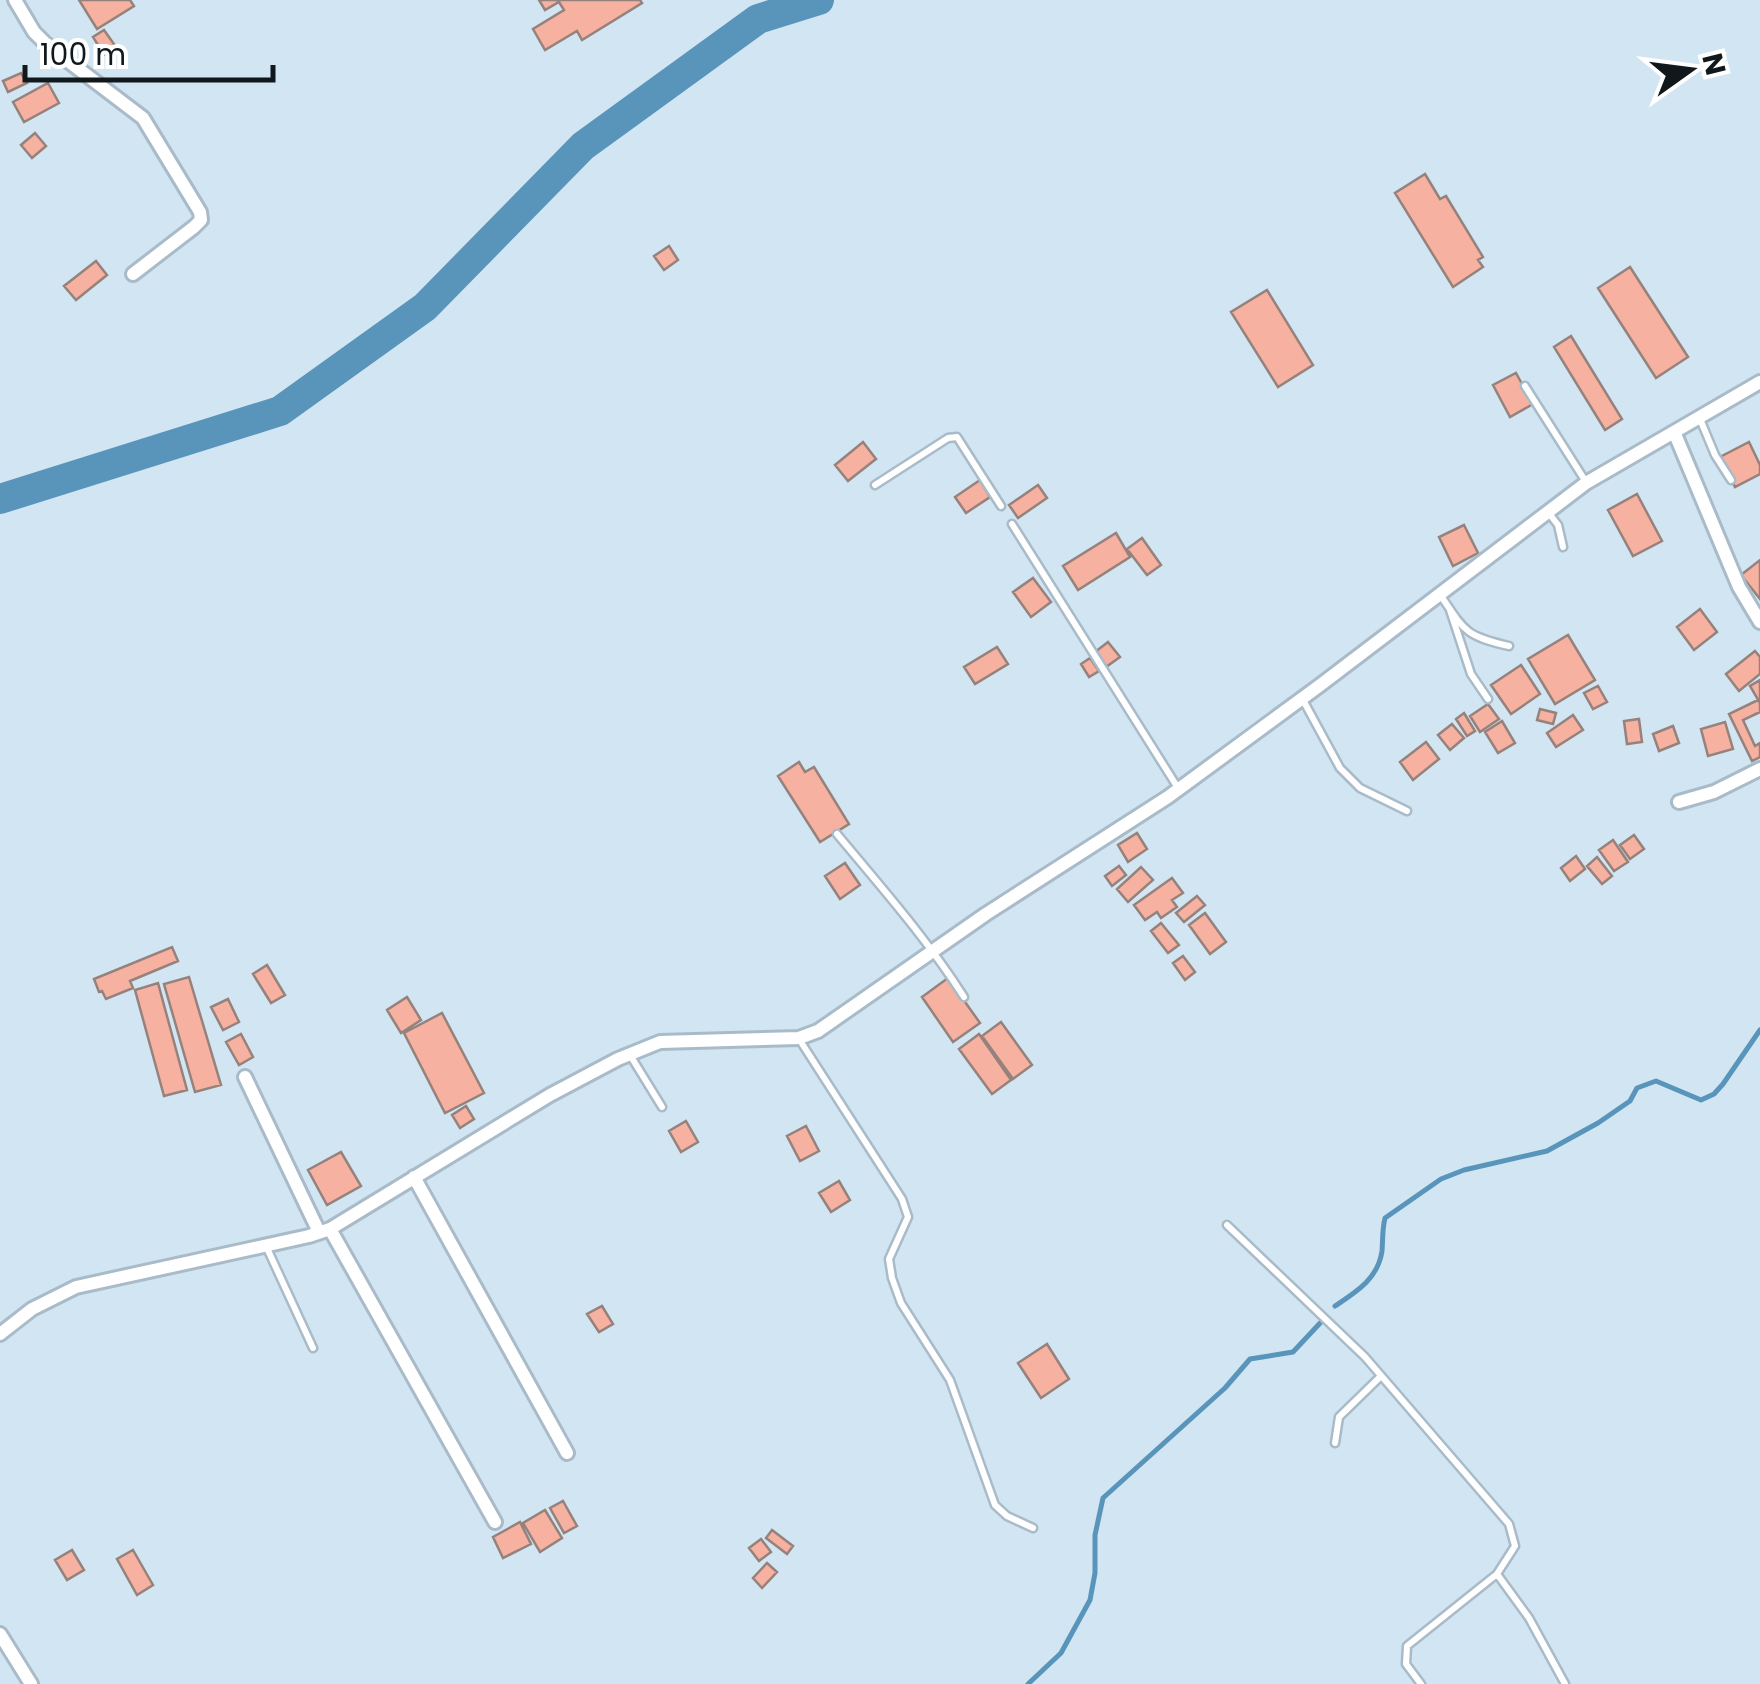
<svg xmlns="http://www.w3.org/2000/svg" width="1760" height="1684" font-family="Poppins,sans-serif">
<rect width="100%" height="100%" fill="#d2e5f2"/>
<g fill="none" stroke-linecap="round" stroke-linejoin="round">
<!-- stream -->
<path stroke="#5995ba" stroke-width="5" d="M1335 1306C1356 1292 1378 1279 1382 1251 1383 1239 1382 1230 1385 1218L1441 1179 1464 1170 1547 1151 1598 1123 1630 1101 1637 1088 1656 1081 1701 1100 1714 1094 1723 1084 1760 1030
M1028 1684 1061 1653 1090 1600 1095 1573V1535L1103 1498 1225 1388 1250 1359 1293 1352 1322 1321"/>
<!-- river -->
<path stroke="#5995ba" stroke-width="30" d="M0 499 280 411 425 307 583 146 758 19 819 0"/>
</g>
<!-- building -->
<path fill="#f6b1a1" stroke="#96827c" stroke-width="2.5" d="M79 0H130L134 6 97 29Z
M539 0H640L642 3 582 40 577 31 545 50 533 29 564 10 559 2 545 10Z
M104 30 116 47 104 55 93 37Z
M21 73 27 83 8 92 3 81Z
M48 83 59 103 24 122 13 102Z
M35 133 46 146 32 158 21 145Z
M1425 174 1440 199 1446 196 1483 257 1478 260 1483 267 1453 287 1395 193Z
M669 246 678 260 664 270 654 256Z
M96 261 107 275 76 300 64 286Z
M1630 267 1688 357 1656 378 1598 288Z
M1267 290 1313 365 1278 387 1231 312Z
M1571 336 1622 419 1605 430 1554 347Z
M1516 373 1533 404 1510 417 1493 385Z
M863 442 876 459 848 481 835 465Z
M1749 442 1760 465V474L1735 487 1720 457Z
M980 480 990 497 966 513 955 497Z
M1038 485 1047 498 1018 518 1009 505Z
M1637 494 1662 541 1633 556 1608 510Z
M1464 525 1478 553 1453 566 1439 537Z
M1116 533 1130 557 1078 590 1063 566Z
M1142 538 1161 565 1147 575 1127 549Z
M1760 560V599L1741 575Z
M1033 578 1051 602 1031 617 1013 592Z
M1700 609 1717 632 1694 650 1677 627Z
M1568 635 1595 680 1555 704 1528 659Z
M1108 642 1120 657 1106 667 1095 652Z
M997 647 1008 664 975 684 964 667Z
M1755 651 1760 657V674L1739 691 1726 674Z
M1090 658 1099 671 1089 677 1081 664Z
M1521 665 1540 694 1511 714 1491 685Z
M1760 680V703L1750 686Z
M1598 686 1607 702 1593 709 1584 693Z
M1760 699V712L1743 720 1755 746 1760 743V757L1752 761 1729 714Z
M1488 704 1499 719 1480 732 1470 716Z
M1540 709 1556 713 1553 724 1537 720Z
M1464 713 1475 731 1467 736 1456 719Z
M1573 715 1583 730 1556 747 1547 733Z
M1639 719 1642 742 1627 744 1624 721Z
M1502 721 1515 743 1498 753 1485 732Z
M1725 722 1733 749 1708 756 1701 729Z
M1452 724 1464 738 1450 750 1438 735Z
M1673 726 1679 743 1659 751 1653 734Z
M1426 742 1439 759 1413 780 1400 762Z
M799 762 805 772 814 767 849 824 820 842 778 776Z
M1137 833 1147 849 1128 862 1118 845Z
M1634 835 1644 849 1630 859 1620 845Z
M1613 840 1628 862 1614 871 1599 850Z
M1576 856 1585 869 1570 881 1561 868Z
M1597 857 1612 876 1602 884 1587 866Z
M845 863 860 885 840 899 825 876Z
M1119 866 1126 875 1112 886 1105 876Z
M1141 867 1153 880 1128 902 1117 889Z
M1172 878 1183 893 1172 900 1177 907 1161 918 1157 912 1145 920 1134 905Z
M1197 896 1205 905 1184 922 1176 913Z
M1205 913 1226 942 1210 954 1189 925Z
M1161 923 1179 945 1168 953 1151 931Z
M172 947 178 961 130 981 133 988 106 999 102 991 99 992 94 979Z
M1183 956 1195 972 1185 980 1173 963Z
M267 965 285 995 271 1003 253 974Z
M189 977 221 1085 195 1092 164 984Z
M948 978 980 1023 953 1042 922 997Z
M158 983 187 1090 164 1096 135 990Z
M407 997 421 1020 401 1033 387 1010Z
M228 999 239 1022 223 1030 211 1007Z
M442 1013 484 1093 445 1113 404 1033Z
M1001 1022 1032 1065 1013 1079 982 1036Z
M241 1034 253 1057 239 1065 226 1042Z
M979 1034 1011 1080 992 1094 959 1049Z
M466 1106 474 1119 460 1128 452 1115Z
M686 1121 698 1142 681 1152 669 1131Z
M806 1126 819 1151 800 1161 787 1136Z
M341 1152 361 1186 327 1205 308 1170Z
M839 1181 850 1200 831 1212 819 1193Z
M602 1306 613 1324 599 1332 587 1314Z
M1047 1344 1069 1379 1041 1398 1018 1363Z
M563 1501 577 1526 564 1533 550 1508Z
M545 1510 562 1538 540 1552 523 1523Z
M520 1522 531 1544 503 1558 493 1537Z
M772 1530 793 1546 787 1554 766 1538Z
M761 1539 771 1552 759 1561 749 1548Z
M72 1550 84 1570 67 1580 55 1560Z
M133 1550 153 1585 137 1595 117 1559Z
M767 1563 777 1572 762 1588 753 1578Z"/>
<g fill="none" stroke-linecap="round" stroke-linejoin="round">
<!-- lane casing -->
<g stroke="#a9bbc8" stroke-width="11">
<path id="lane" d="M1525 386 1586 482
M1700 419 1715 455 1731 480
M875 485 948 438 957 437 1001 506
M1548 512 1558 525 1563 547
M1012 524 1178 788
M1441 596C1465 632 1466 636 1509 646
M1450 610 1471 674 1488 699
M1303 700 1340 768 1360 788 1407 811
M837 834C882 888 927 939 964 997
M799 1039 902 1199 908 1217 889 1259 892 1278 901 1303 950 1380 995 1505 1007 1516 1033 1528
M630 1055 662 1107
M1227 1225 1365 1357 1509 1524 1515 1546 1497 1574 1407 1646 1406 1664 1421 1684
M266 1246 313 1348
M1335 1443 1339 1417 1381 1376
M1497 1574 1529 1618 1565 1684"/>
</g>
<!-- street casing -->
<g stroke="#a9bbc8" stroke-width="18">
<path id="street" d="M15 0 34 32 47 45 143 118 200 212 201 220 194 227 133 274
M1675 434 1739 587 1760 622
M1679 802 1714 792 1760 769
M245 1077 319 1232
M414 1177 567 1453
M330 1229 495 1522
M0 1334 32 1309 76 1287 309 1236 330 1229 550 1095 618 1059 660 1042 799 1038 818 1031 986 914 1168 797 1319 686 1586 483 1760 382
M0 1634 31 1684"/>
</g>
<!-- lane -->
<use href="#lane" stroke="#fff" stroke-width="6"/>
<!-- street -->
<use href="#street" stroke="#fff" stroke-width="12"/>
</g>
<!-- north arrow -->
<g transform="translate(1690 70) rotate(76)" stroke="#ffffff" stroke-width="8" paint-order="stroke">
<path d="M0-8L18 38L0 25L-18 38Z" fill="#11181c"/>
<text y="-15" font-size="28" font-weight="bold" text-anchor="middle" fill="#11181c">N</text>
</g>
<!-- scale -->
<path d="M25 65v15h248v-15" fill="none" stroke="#11181c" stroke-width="5"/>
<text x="40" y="65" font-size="30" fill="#11181c" stroke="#ffffff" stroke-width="8" paint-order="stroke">100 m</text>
</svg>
